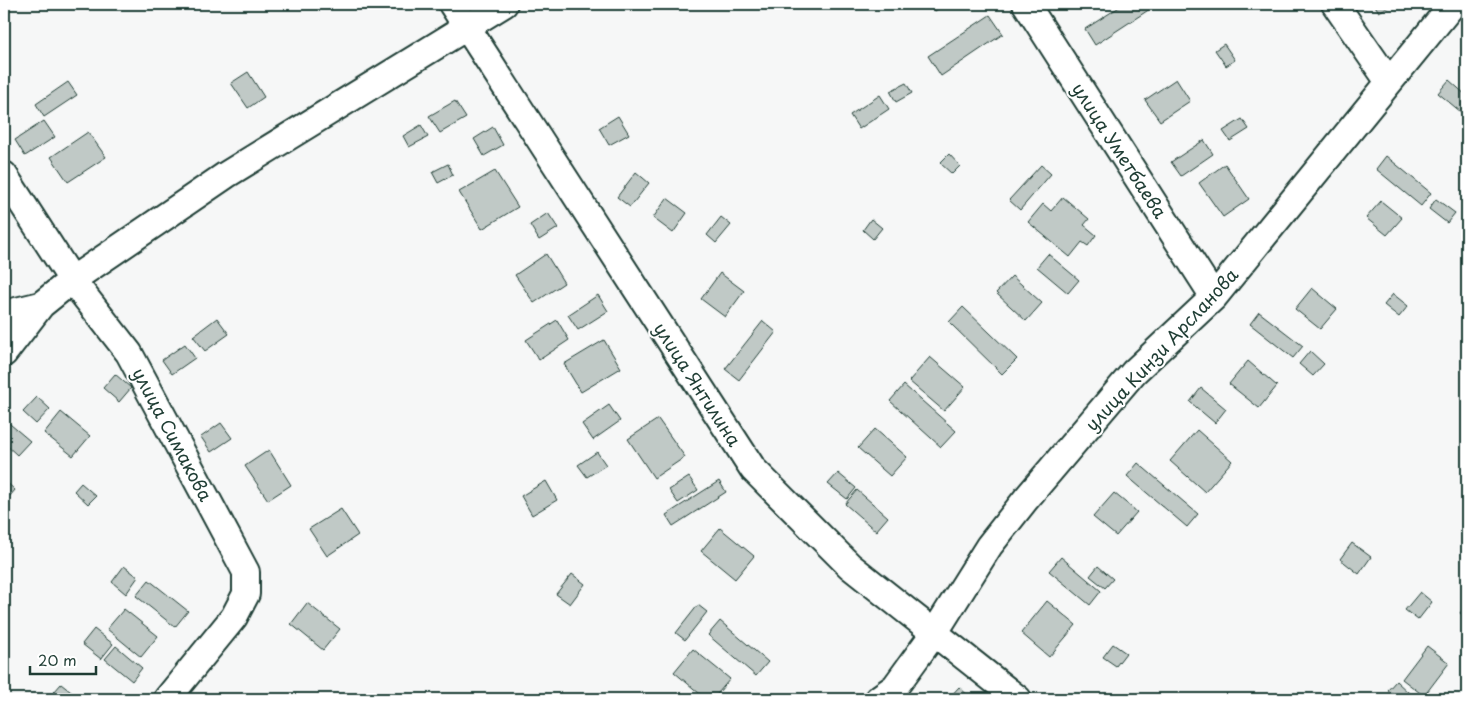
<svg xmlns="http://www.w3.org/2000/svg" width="1471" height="703" font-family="'Playpen Sans',sans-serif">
<rect width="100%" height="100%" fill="#f6f7f7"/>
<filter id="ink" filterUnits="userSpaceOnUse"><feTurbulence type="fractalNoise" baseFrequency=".02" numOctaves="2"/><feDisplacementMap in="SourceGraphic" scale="10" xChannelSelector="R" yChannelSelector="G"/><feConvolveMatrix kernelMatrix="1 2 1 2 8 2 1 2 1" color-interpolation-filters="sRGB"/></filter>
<g filter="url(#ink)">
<!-- building -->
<path fill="#c0c9c6" stroke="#1f3d34" d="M930 4H946L935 11Z
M1124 4H1151L1153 7 1095 45 1085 29Z
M1374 4H1393L1379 12Z
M990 15 1003 34 941 76 928 56Z
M1224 44 1235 60 1226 66 1215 50Z
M248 72 264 97 248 108 231 83Z
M1176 79 1190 101 1160 121 1145 100Z
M1449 80 1467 96V117L1438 93Z
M68 82 77 95 44 117 36 104Z
M906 83 912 93 896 102 890 91Z
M880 95 889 109 859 129 850 115Z
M455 101 466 118 440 133 429 116Z
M618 116 629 134 609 145 599 128Z
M1242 119 1249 129 1230 141 1223 131Z
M44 121 55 137 25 156 15 140Z
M421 125 428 137 409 147 403 136Z
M493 127 503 145 484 156 474 139Z
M88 132 106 157 68 182 51 157Z
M1204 140 1213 154 1181 176 1171 162Z
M949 154 960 166 952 174 940 163Z
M1386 156 1431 193 1421 206 1376 169Z
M448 164 453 175 438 183 432 172Z
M1225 164 1249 199 1223 217 1199 183Z
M1041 165 1051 174 1020 210 1009 200Z
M495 171 518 207 482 229 459 192Z
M636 172 649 183 630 207 617 197Z
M1063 197 1089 219 1084 225 1096 235 1088 246 1082 242 1070 257 1028 222 1043 204 1051 211Z
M667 198 687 213 673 233 653 218Z
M1436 199 1455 213 1447 223 1429 209Z
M1381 201 1402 218 1387 235 1366 218Z
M548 213 558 228 539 240 530 225Z
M721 217 731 225 716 243 707 235Z
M871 219 882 228 873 239 863 230Z
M546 254 564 283 534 303 515 275Z
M1048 254 1079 280 1068 293 1037 267Z
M720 273 744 291 725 317 701 299Z
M1012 276 1042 303 1026 321 996 293Z
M1312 288 1337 309 1320 329 1295 309Z
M1393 294 1408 306 1399 317 1384 305Z
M598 295 608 311 578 330 568 315Z
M963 307 1017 359 1002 374 949 322Z
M1259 312 1303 346 1293 358 1250 324Z
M217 318 229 334 205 351 193 336Z
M557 320 569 340 539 360 526 340Z
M763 321 776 332 739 380 725 369Z
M604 340 621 368 581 392 564 364Z
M185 344 195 358 172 374 162 360Z
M1310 351 1324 364 1313 376 1299 364Z
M930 357 965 387 944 411 909 381Z
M1248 361 1277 386 1259 408 1229 384Z
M115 374 131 388 119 402 103 388Z
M904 385 956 431 941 447 890 401Z
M1201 388 1226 409 1215 423 1190 402Z
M37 397 50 409 36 424 23 412Z
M609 405 620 421 593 440 582 424Z
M61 412 90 436 73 456 44 433Z
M4 419 30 441 17 455 4 443Z
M658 419 685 457 654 478 628 439Z
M221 423 232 438 211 452 201 437Z
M875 429 907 457 890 476 858 448Z
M1197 430 1232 461 1205 492 1170 461Z
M269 450 291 485 268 500 245 466Z
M597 452 606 465 587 477 578 465Z
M1138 463 1198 514 1187 527 1127 476Z
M838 473 856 488 847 499 828 484Z
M689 477 698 490 678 503 669 490Z
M4 480 15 490 4 503Z
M546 481 557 500 532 515 521 496Z
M719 481 726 492 673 526 666 515Z
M81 483 96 496 88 504 74 491Z
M857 490 888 517 876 531 845 504Z
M1114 493 1137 512 1116 536 1093 517Z
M341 509 358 535 327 556 309 529Z
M720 528 754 556 735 579 701 551Z
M1352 543 1371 557 1359 574 1340 559Z
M1061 557 1101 591 1090 605 1049 571Z
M124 566 138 577 126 594 112 582Z
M1098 566 1113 579 1105 588 1090 576Z
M572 574 585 584 570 604 556 594Z
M149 580 188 611 175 627 136 596Z
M1420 592 1432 602 1418 620 1405 610Z
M1047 601 1076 625 1049 657 1021 633Z
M307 603 340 629 323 650 291 624Z
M1467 604V619L1460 613Z
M698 605 707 612 685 640 676 633Z
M124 609 158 636 141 657 107 629Z
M720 621 768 662 756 676 708 635Z
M94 629 113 644 101 659 82 644Z
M1113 644 1126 653 1116 666 1103 657Z
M116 646 142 668 132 681 105 659Z
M1427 646 1449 663 1424 696 1402 679Z
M693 649 730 679 713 699H706L674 672Z
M1396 681 1409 693 1403 699H1399L1388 690Z
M61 684 80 699H48Z
M959 687 972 699H948Z"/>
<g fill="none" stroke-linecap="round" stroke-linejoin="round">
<!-- minor casing -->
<g stroke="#1f3d34" stroke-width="30">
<path id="minor" d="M452 4 753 469 850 566 1018 699
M1026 4 1214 297
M1335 4 1389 82
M4 175 72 280 129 353 246 572V594L234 617 167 699
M41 305 72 280 226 175 504 4
M4 314 41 305 4 353
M878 699 895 687 935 632 989 546 1026 499 1134 372 1214 297 1453 4"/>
</g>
<!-- minor -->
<use href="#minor" stroke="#fff" stroke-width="26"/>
</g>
</g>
<g text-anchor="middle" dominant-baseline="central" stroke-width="4" stroke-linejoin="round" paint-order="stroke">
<!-- street labels -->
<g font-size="18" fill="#1f3d34" stroke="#fff">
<text transform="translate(1120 150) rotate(57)">улица Уметбаева</text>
<text transform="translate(1161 349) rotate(-47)">улица Кинзи Арсланова</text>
<text transform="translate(698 384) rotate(57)">улица Янтилина</text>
<text transform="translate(173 434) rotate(62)">улица Симакова</text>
</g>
</g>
<!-- margin -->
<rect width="1471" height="703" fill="none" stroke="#fff" stroke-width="20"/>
<rect x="10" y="10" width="1451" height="683" fill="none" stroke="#1f3d34" stroke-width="2" filter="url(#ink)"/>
<!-- scale -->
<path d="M30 666v8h66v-8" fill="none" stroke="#1f3d34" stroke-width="2.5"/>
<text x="38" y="666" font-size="15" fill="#1f3d34" stroke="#ffffff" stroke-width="4" paint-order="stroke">20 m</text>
</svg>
